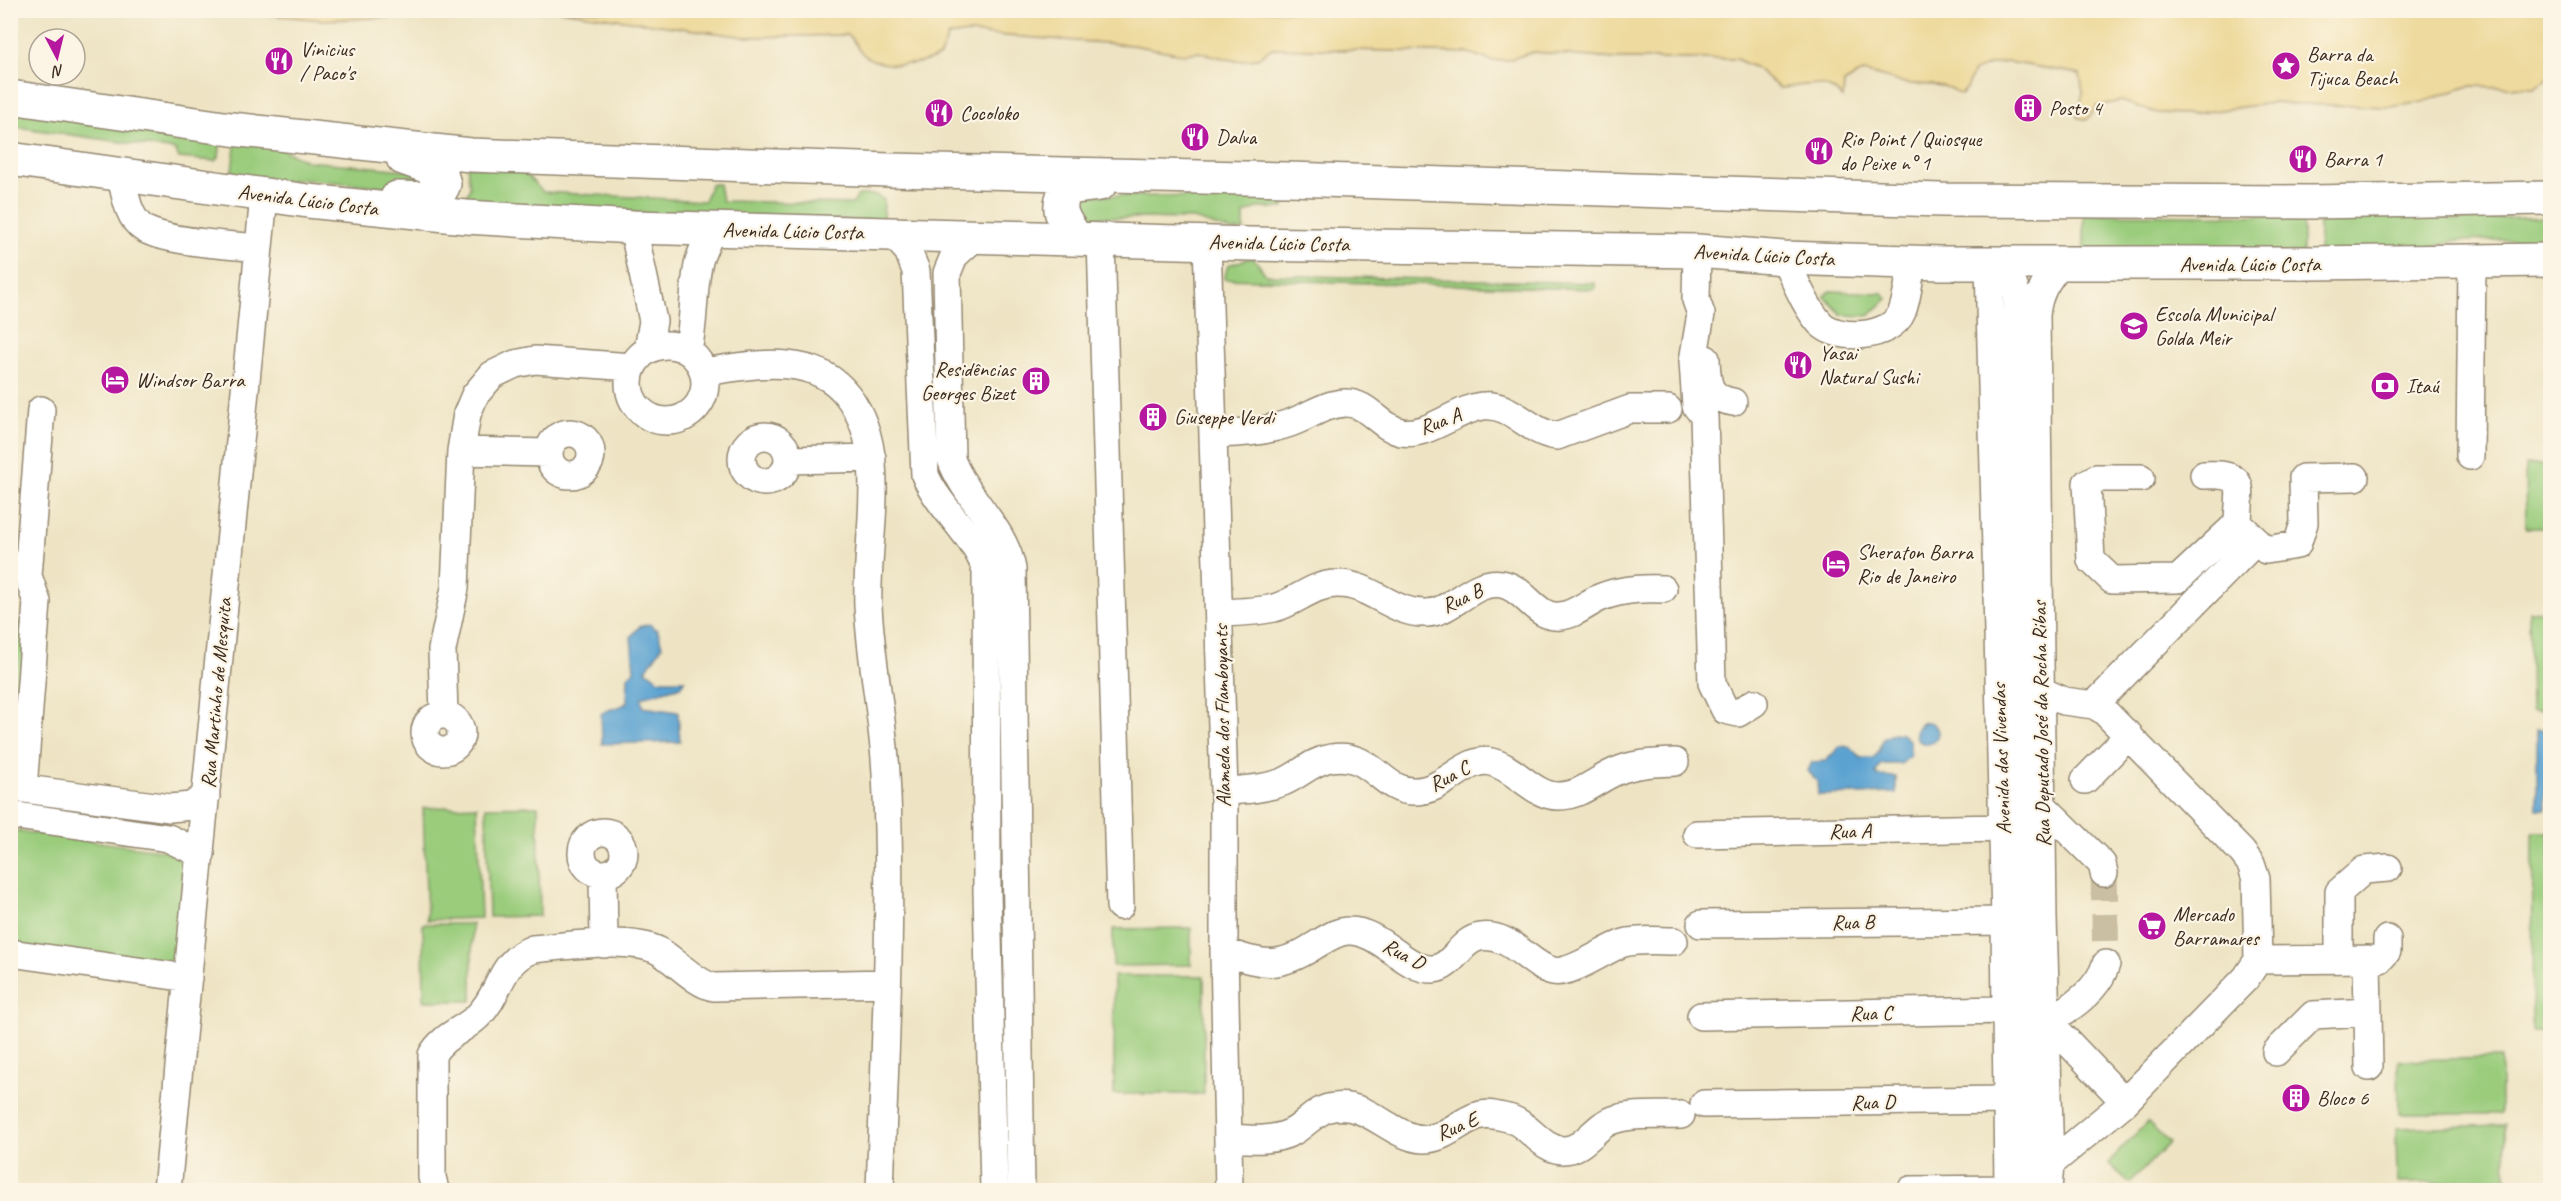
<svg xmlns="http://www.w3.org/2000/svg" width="2561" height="1201" font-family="Caveat,sans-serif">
<rect width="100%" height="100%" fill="#fcf5e5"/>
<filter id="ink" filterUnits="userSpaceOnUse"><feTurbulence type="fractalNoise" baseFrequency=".0167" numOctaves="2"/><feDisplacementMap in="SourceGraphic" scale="12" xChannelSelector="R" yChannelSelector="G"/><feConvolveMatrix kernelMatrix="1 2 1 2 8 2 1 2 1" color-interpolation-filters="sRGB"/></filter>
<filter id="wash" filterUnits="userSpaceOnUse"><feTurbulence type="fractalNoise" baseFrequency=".008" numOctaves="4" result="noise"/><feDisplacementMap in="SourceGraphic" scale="24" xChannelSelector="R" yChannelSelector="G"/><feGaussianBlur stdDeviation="1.35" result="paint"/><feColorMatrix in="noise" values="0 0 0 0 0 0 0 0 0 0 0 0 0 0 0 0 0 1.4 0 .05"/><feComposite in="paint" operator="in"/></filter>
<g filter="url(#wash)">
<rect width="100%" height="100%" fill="#eee4c4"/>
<!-- green -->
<path fill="#9acc7c" stroke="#6a7b4d" stroke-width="1.5" d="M11 109 221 139 219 157 215 161 179 158 175 150 11 126Z
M236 140 277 147 307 161 427 172 418 190 302 179 272 183 231 177Z
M467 166 521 169 543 192 704 201 711 184H719L722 201 853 204 858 195H876L884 200 883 221 684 216 464 201 470 188Z
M1232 193 1285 194 1284 208H1257L1244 214V230L1231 231 1194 219 1080 217 1073 198 1078 195 1197 197Z
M2084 214 2303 216V253L2084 252Z
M2425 214 2457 220 2550 217V239L2452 241 2425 250 2319 252V215Z
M1253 257 1266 275 1595 283V289L1224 279 1228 265Z
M1830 291 1883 293 1887 299 1869 316 1842 315 1824 296Z
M2525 465H2550V528H2526Z
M2550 610V710H2531L2529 611Z
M10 622 27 624 18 726 11 725Z
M477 806 481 918 427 920 423 808Z
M538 806 540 916 489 917 486 807Z
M10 830 166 851 187 863 180 958 174 965 11 949Z
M2533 832H2550V1032H2532Z
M423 924H472V1001H424Z
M1191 928V965L1113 966V929Z
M1114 976H1204V1094H1114Z
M2501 1058V1114H2399L2398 1060Z
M2147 1122 2169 1143 2130 1183 2108 1163Z
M2505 1125 2506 1182 2397 1183 2396 1128Z"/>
<!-- sand -->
<path fill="#eeda9e" stroke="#94825e" stroke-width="1.5" d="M2550 10V77L2534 88 2469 86 2423 102 2389 107 2272 103 2191 114 2157 113 2121 101 2097 106 2087 120 2077 117 2083 93 2080 74 2009 62 1992 64 1974 71 1967 88 1961 95C1940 80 1928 87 1905 83 1891 80 1878 75 1863 72L1844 83 1843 98C1823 77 1805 86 1779 88L1756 68 1736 59H1615L1534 52 1507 60 1492 61 1469 53 1272 48 1256 59 1237 61 1198 52 1183 54 1132 45 968 33 948 36 940 56C920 66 880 70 862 53 856 48 855 40 848 35L746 37 559 11Z
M230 11H556L323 20Z"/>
<!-- water -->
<path fill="#5aa2d1" stroke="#4a6678" stroke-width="1.5" d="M649 624 658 631 662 646 646 670 659 680H685L681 686 642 697 643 707 678 712 680 742 602 744 601 714C610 707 619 710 627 702L628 676 634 671 631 637 639 627Z
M1916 733a11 11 0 1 1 22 0a11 11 0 1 1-22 0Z
M2537 730H2550V776L2545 777V809H2537Z
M1894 733 1902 734 1910 741V756L1901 764H1881L1876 773 1877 776 1896 777V793L1818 795 1817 781 1808 771 1812 762 1826 761 1840 746 1850 747 1861 758H1873L1879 752 1883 739Z"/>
</g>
<g filter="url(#ink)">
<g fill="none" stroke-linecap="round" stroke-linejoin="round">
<!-- minor-tunnel -->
<path stroke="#cabfa3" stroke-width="27" stroke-dasharray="27 14" stroke-linecap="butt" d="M2104 873 2106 964"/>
<!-- minor casing -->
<g stroke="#948771" stroke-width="30">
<path id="minor" d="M120 173C125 191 127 217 143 228 163 242 231 245 257 248
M633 227 653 321 648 350
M891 232 908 251 916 271 925 475C940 510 974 534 986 570L987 891 994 1190
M977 235 954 256 947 273 951 459C965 498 1005 528 1012 569L1021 1190
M1101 238 1120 906
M1207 242 1224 791V952L1229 1190
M1697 251 1696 300 1701 314 1693 361 1696 406 1704 416 1712 683 1725 710 1738 713 1754 703
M1784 258C1795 279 1804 305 1820 323 1838 342 1891 338 1902 312 1908 297 1909 278 1912 262
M1989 263 2005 921 2008 1190
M2005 263 2017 295 2028 1190
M629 383a38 38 0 1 1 76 0a38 38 0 1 1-76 0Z
M688 350C695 320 692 290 699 261 702 250 708 240 712 230
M1706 359C1707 382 1707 398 1733 402
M705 372C751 365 815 351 848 396 891 452 865 539 868 606 871 662 883 717 886 773 893 912 885 1052 880 1190
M549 454a21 21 0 1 1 42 0a21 21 0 1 1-42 0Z
M1213 434C1239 433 1265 432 1290 423 1310 416 1324 404 1345 403 1368 402 1379 427 1401 432 1428 437 1456 409 1483 406 1511 402 1530 434 1557 436L1630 409H1668
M742 459a23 23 0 1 1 46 0a23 23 0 1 1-46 0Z
M461 451 549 453
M2470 456 2472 262
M789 460 872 458
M2141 478H2096L2087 483 2091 560 2112 580 2178 579 2238 523C2239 487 2249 473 2204 475
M2244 529 2266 550 2297 545 2304 523 2303 478 2355 477
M1220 613C1238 612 1257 612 1274 608 1297 602 1312 584 1337 584 1370 583 1393 615 1427 613 1453 612 1473 579 1502 584 1525 588 1536 619 1560 616 1574 615 1585 605 1597 599 1618 589 1641 588 1663 589
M2094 705 2255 542
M444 714 442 650 455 588 461 451 467 414 475 395 492 375 515 364 535 360 632 367
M425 733a18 18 0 1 1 36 0a18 18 0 1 1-36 0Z
M2085 780 2129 735
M10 787 170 808 191 806 206 796
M23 789 37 602 28 576 41 410
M1224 791C1244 790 1264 789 1283 782 1300 775 1312 761 1331 758 1371 751 1381 790 1412 791 1444 793 1465 756 1491 762 1515 767 1534 797 1559 796 1581 796 1597 779 1617 771 1635 763 1655 763 1675 762
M2043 806 2102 864 2104 873
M10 815 168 838 201 854
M582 853a21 21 0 1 1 42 0a21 21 0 1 1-42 0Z
M1697 834 2002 828
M603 874 604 944
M1701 924 2005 921
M1224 952C1263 964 1277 970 1314 946 1324 940 1335 932 1347 931 1380 929 1405 971 1433 969 1453 968 1460 940 1480 937 1511 932 1529 966 1553 971 1571 975 1605 949 1624 943 1640 939 1658 941 1674 941
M10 953 188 978
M2339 959V892L2364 870 2388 868
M2367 959 2369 1067
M2258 960 2380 959 2387 951V939
M2106 964C2099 989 2070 1009 2048 1021L2125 1102
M1701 1016 2005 1010
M2276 1052 2313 1015 2368 1012
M1704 1104 2006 1100
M1229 1138C1249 1139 1272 1142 1292 1132 1306 1125 1317 1108 1334 1107 1369 1102 1391 1137 1423 1139 1443 1140 1459 1122 1477 1116 1487 1112 1498 1116 1508 1118 1529 1123 1541 1150 1563 1150 1585 1150 1594 1126 1613 1120 1633 1113 1659 1116 1681 1115
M2039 1163 2050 1164 2125 1102 2246 978 2258 960 2256 879 2251 864 2242 852 2104 711 2094 705 2064 701 2041 691
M167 1190 264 196
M435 1190 432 1177V1055C443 1035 463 1031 478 1016 502 993 498 962 533 949 566 946 631 936 659 951 676 961 696 984 714 987L887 983
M1911 1190 2008 1189
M2048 1190 2050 1164 2043 918 2036 315C2038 293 2046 281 2060 264"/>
</g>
<!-- major casing -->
<g stroke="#948771" stroke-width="36">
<path id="major" d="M10 97 231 129 471 155 889 170 1289 179 1941 200 2310 202 2550 198
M10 159 308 201 466 217 633 227 1250 244 1697 251 1784 258 1940 263H2310L2550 260
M397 198C413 198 437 203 444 184L440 171 403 158
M1077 239C1064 221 1053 208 1068 188L1100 184"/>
</g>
<!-- minor -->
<use href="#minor" stroke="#fff" stroke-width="27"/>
<!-- major -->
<use href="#major" stroke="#fff" stroke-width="33"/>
</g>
</g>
<!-- icons -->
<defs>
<g id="restaurant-disc" transform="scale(1.5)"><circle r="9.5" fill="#b5179e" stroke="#fcf5e5"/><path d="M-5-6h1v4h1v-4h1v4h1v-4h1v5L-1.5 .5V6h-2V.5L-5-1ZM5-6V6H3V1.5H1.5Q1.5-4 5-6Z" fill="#fff"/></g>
<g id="sight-disc" transform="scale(1.5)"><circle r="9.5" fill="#b5179e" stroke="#fcf5e5"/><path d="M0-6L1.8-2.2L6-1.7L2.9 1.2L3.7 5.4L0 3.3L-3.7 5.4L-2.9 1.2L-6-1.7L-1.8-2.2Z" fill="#fff"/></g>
<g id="building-disc" transform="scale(1.5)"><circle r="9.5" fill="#b5179e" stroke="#fcf5e5"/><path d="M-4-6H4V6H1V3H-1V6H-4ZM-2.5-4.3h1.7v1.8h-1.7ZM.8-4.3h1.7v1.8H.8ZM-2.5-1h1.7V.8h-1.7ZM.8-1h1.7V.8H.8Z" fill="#fff"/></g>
<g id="school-disc" transform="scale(1.5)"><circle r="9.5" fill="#b5179e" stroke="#fcf5e5"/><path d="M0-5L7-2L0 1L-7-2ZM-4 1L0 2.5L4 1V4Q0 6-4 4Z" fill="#fff"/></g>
<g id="hotel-disc" transform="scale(1.5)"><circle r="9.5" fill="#b5179e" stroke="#fcf5e5"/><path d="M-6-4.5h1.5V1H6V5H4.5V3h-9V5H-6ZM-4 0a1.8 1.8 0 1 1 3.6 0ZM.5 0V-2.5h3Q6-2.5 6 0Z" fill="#fff"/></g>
<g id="bank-disc" transform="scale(1.5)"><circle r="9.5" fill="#b5179e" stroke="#fcf5e5"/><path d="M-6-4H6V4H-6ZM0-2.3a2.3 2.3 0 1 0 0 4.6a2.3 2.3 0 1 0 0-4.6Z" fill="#fff"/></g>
<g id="supermarket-disc" transform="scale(1.5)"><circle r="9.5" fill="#b5179e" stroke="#fcf5e5"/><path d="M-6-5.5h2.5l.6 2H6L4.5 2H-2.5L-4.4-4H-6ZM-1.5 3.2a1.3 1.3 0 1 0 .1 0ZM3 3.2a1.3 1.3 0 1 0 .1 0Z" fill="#fff"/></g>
</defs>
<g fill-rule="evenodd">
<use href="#restaurant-disc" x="279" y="61"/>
<use href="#sight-disc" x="2286" y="66"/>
<use href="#building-disc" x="2028" y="108"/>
<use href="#restaurant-disc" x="939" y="113"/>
<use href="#restaurant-disc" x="1195" y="137"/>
<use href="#restaurant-disc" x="1819" y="151"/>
<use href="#restaurant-disc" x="2303" y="159"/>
<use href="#school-disc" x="2134" y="326"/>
<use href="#restaurant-disc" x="1798" y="365"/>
<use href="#hotel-disc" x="115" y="380"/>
<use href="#building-disc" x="1036" y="381"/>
<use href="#bank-disc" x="2385" y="386"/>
<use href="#building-disc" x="1153" y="417"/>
<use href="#hotel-disc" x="1836" y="564"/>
<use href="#supermarket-disc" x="2152" y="926"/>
<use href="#building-disc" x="2296" y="1098"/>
</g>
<g text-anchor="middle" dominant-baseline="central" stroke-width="4.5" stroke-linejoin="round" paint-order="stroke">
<!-- poi labels -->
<g font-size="21" fill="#3b2a1e" stroke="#fcf5e5" text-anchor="start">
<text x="300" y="49">Vinicius<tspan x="300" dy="24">/ Paco's</tspan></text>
<text x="2307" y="54">Barra da<tspan x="2307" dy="24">Tijuca Beach</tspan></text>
<text x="2049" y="108">Posto 4</text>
<text x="960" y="113">Cocoloko</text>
<text x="1216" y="137">Dalva</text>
<text x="1840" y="139">Rio Point / Quiosque<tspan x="1840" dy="24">do Peixe n° 1</tspan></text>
<text x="2324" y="159">Barra 1</text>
<text x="2155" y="314">Escola Municipal<tspan x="2155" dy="24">Golda Meir</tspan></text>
<text x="1819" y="353">Yasai<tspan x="1819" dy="24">Natural Sushi</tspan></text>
<text x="1015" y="369" text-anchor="end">Residências<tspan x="1015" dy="24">Georges Bizet</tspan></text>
<text x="136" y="380">Windsor Barra</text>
<text x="2406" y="386">Itaú</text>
<text x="1174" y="417">Giuseppe Verdi</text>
<text x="1857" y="552">Sheraton Barra<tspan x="1857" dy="24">Rio de Janeiro</tspan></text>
<text x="2173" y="914">Mercado<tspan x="2173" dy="24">Barramares</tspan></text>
<text x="2317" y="1098">Bloco 6</text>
</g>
<!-- street labels -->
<g font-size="21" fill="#3b2a1e" stroke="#fcf5e5">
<text transform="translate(308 200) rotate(7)">Avenida Lúcio Costa</text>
<text transform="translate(793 231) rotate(1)">Avenida Lúcio Costa</text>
<text transform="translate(1279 243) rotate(1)">Avenida Lúcio Costa</text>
<text transform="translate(1764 255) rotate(3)">Avenida Lúcio Costa</text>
<text x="2250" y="264">Avenida Lúcio Costa</text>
<text transform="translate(1440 421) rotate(-20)">Rua A</text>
<text transform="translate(1462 598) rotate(-25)">Rua B</text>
<text transform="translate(216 693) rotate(-85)">Rua Martinho de Mesquita</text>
<text transform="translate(1222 716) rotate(-91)">Alameda dos Flamboyants</text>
<text transform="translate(2041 724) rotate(-91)">Rua Deputado José da Rocha Ribas</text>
<text transform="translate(2001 759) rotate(-92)">Avenida das Vivendas</text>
<text transform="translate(1449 776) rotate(-28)">Rua C</text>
<text transform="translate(1850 831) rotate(-1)">Rua A</text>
<text transform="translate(1853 922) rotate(-1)">Rua B</text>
<text transform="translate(1404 954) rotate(28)">Rua D</text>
<text transform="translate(1871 1013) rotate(-1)">Rua C</text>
<text transform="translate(1873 1102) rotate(-1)">Rua D</text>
<text transform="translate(1457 1126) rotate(-23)">Rua E</text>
</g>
</g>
<!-- margin -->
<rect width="2561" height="1201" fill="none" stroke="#fcf5e5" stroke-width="36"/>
<!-- north arrow -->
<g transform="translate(57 57) rotate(173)"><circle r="28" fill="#fcf5e5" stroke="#afa495" stroke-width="1.5"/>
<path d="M0-4.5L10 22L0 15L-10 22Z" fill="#b5179e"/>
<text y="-9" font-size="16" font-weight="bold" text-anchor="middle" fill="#3b2a1e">N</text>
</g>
</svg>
